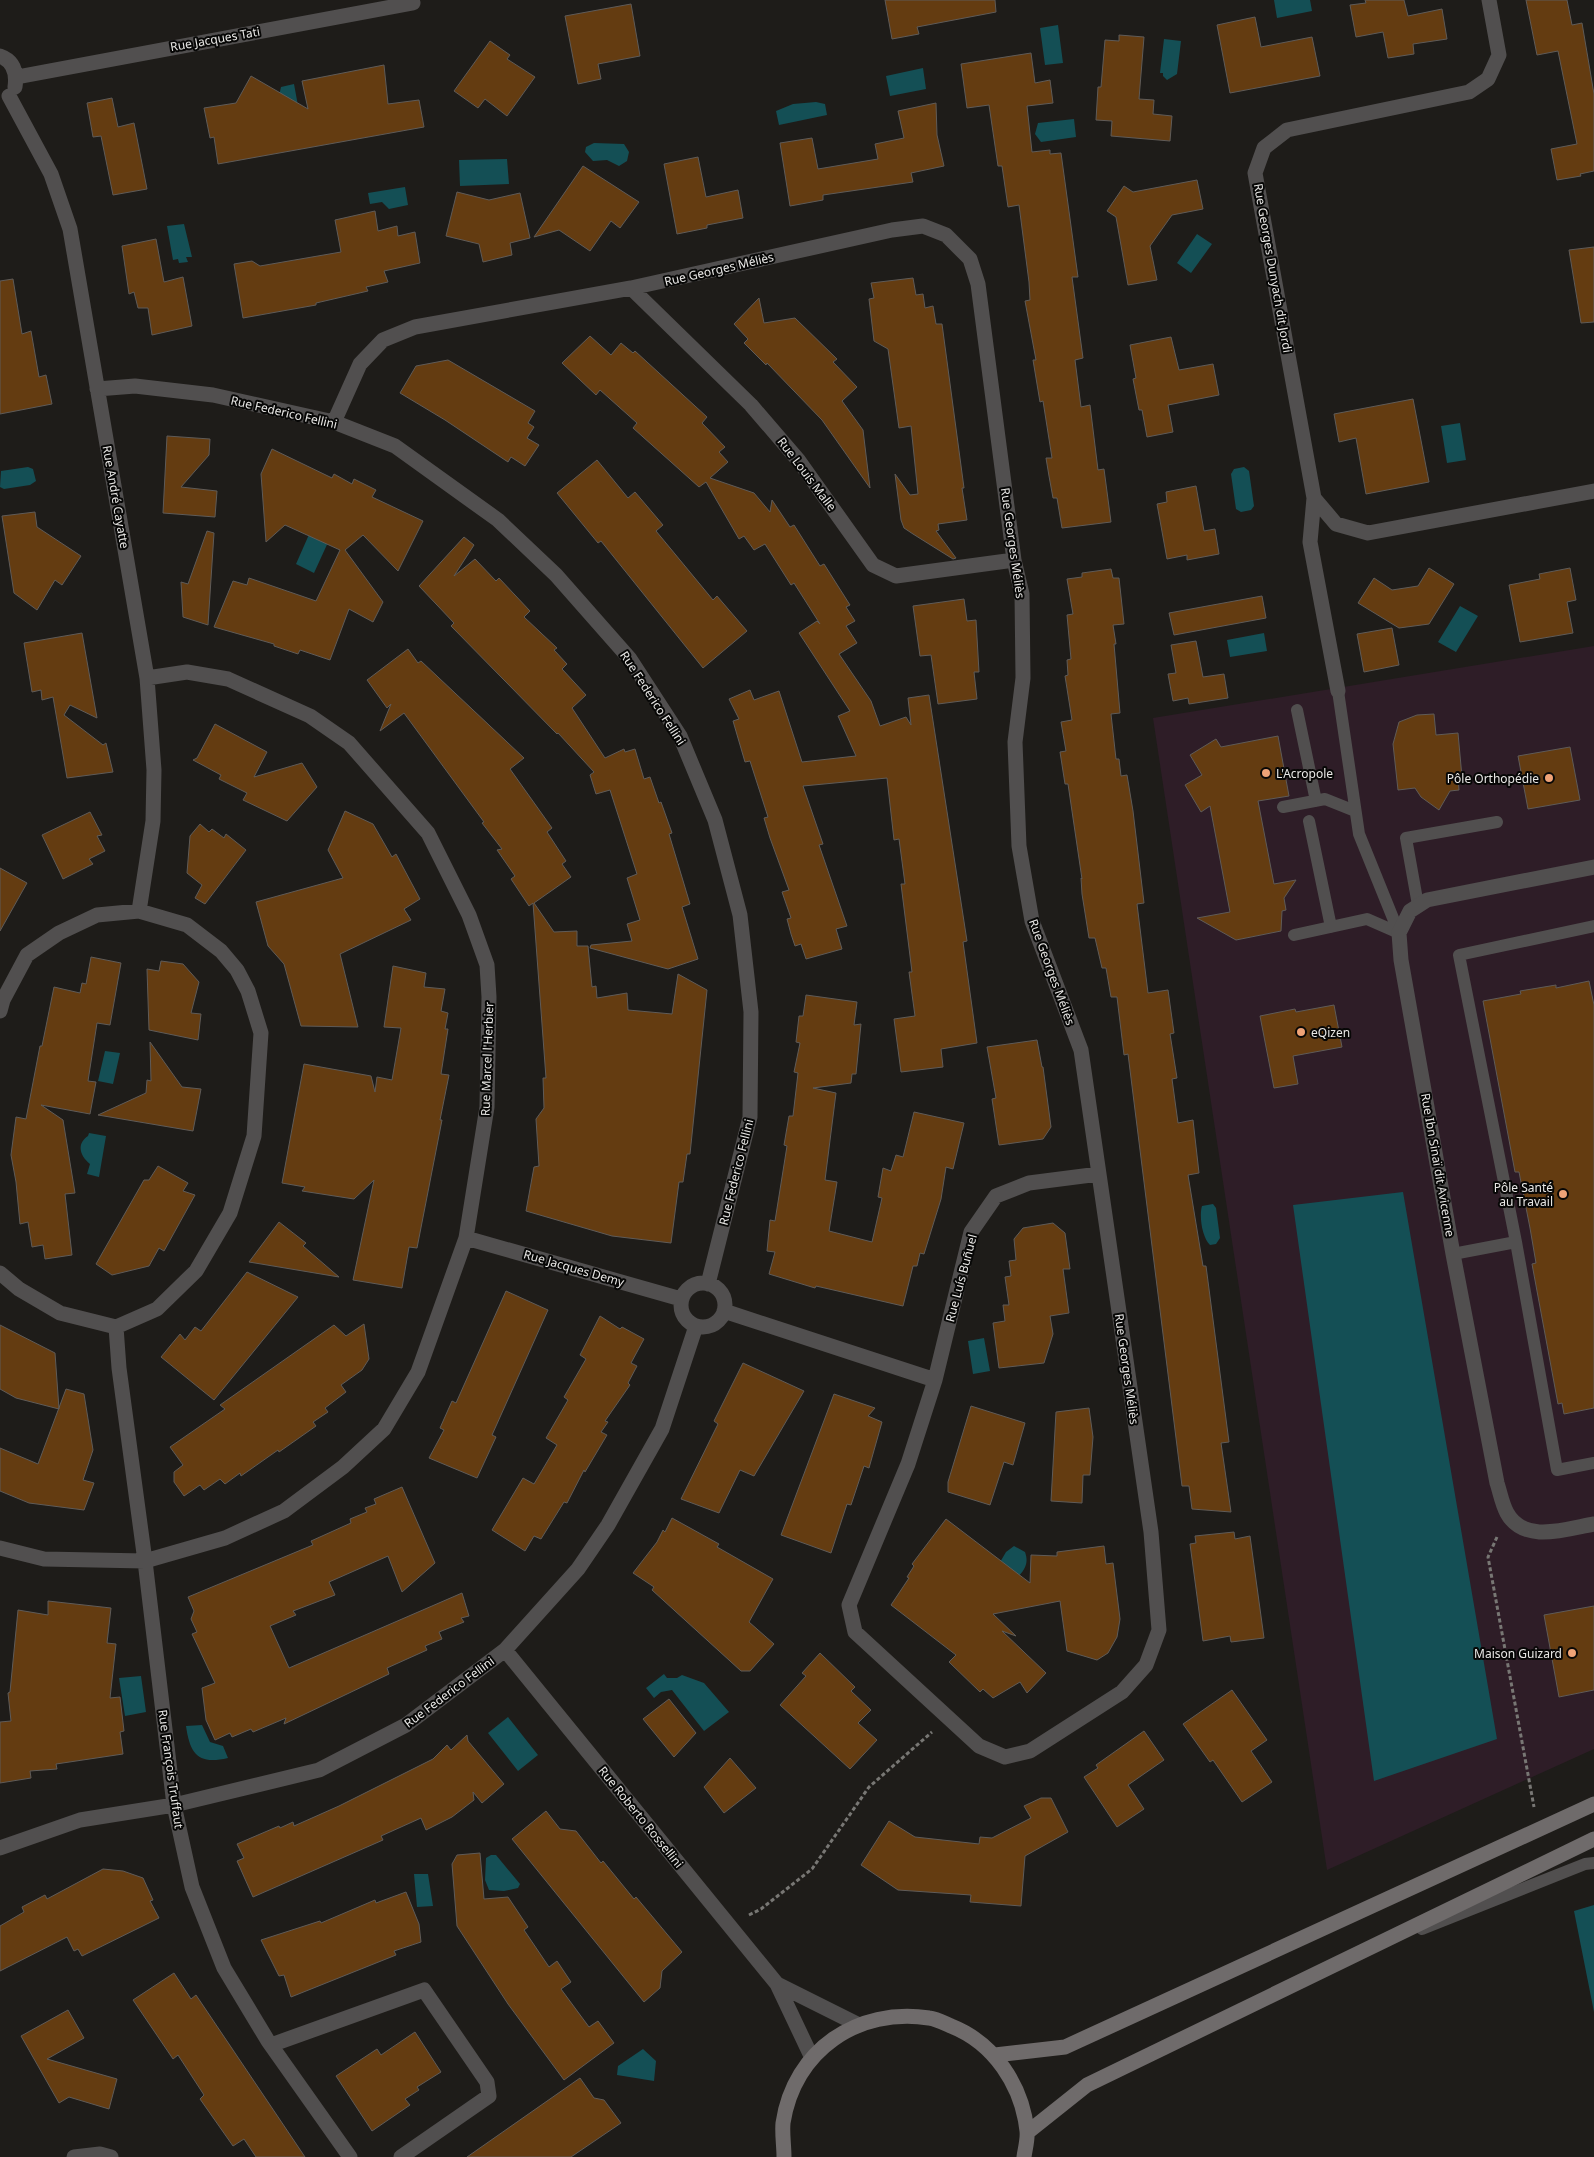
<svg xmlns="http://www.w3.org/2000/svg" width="1594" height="2157" font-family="'Noto Sans',sans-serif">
<rect width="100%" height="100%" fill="#1e1c19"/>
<!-- commercial -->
<path fill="#2e1d27" d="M1594 646V1749L1327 1870 1153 718Z"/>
<!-- water -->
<path fill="#144f55" d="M1274 0H1310L1312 11 1277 18Z
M1058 25 1063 63 1045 65 1040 28Z
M1164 39 1181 41 1177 74 1167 80 1163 76V73H1160Z
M923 68 926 89 890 96 886 76Z
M294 84 303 133 277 105 281 87Z
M816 102 825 104 827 115 779 125 776 111 793 104Z
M1074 119 1076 137 1041 142 1035 134 1038 123Z
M594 143 624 144 629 152 627 161 619 166 607 160 593 161 585 152 586 147Z
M507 159 509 184 460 186 459 160Z
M405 187 408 205 389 209 382 202 370 204 368 193Z
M184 224 192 257H186L188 262 179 263 178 259 173 260 167 226Z
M1197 234 1212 244 1191 273 1177 263Z
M1460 423 1466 460 1447 463 1441 426Z
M28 467 33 469 36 481 30 485 4 489 0 487 1 471Z
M1244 467 1249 471 1254 506 1251 510 1241 512 1236 509 1231 474 1234 469Z
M311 530 330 538 314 573 296 564Z
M1460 606 1478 616 1456 652 1438 642Z
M1264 633 1267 651 1230 657 1227 640Z
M105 1051 120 1053 113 1084 98 1081Z
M89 1133 106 1136 99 1177 87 1174 90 1164C80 1156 76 1144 88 1136Z
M1403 1192 1497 1739 1374 1781 1293 1205Z
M1213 1204 1216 1208 1220 1238 1216 1244 1210 1245C1202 1237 1199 1216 1202 1206Z
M984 1338 990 1371 973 1374 968 1341Z
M1014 1546 1025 1552C1029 1563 1025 1570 1017 1578L996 1569 1006 1552Z
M664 1674 667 1678H677L682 1675 704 1683 729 1712 704 1731 672 1690 661 1692 654 1698 646 1688Z
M141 1676 146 1712 125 1716 119 1678Z
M508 1717 538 1755 518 1771 488 1733Z
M202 1725 210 1742 223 1746 228 1758C198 1765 190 1754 186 1726Z
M491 1855H496L520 1884 518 1888 504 1891 489 1890 485 1880 486 1858Z
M414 1874H428L433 1906 417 1907Z
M1594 1905V2012L1574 1911Z
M643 2049 656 2061 654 2081 617 2075 618 2066Z"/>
<!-- building -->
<path fill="#643c11" stroke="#5f5b58" d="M885 0H995L996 12 917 27 919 34 892 39Z
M1365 0H1404L1408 16 1442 9 1447 39 1413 44 1414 54 1388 58 1383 32 1356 37 1350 5 1366 3Z
M1526 0H1567L1572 25 1582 23 1594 94V171L1580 174 1581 176 1557 180 1551 149 1577 144 1558 51 1537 55Z
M631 4 640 56 598 64 601 79 578 84 565 16Z
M1255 17 1261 47 1312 37 1320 76 1230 93 1217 25Z
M1119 35 1144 37 1139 99 1154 100 1153 114 1172 116 1170 141 1111 136 1112 121 1096 120 1098 87H1101L1105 40 1119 41Z
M490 41 510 55 507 59 535 77 507 116 485 99 478 108 454 91Z
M1031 53 1035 83 1050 80 1053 103 1027 106 1032 152 1050 150V154L1061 153 1078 277H1072L1083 358 1075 360 1081 407 1090 405 1098 470 1104 469 1111 522 1062 528 1057 498H1053L1049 476 1046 458H1052L1043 401 1040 402 1033 360H1036L1025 301 1030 300 1029 282 1019 205 1008 207 1002 166H998L989 105 967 108 961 64Z
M384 65 388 104 419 100 424 127 218 164 214 137 210 138 204 108 236 103 251 76 308 109 302 81Z
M112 98 118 127 134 123 147 189 113 195 101 136 93 137 87 103Z
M936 103 937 135 944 166 911 173 913 182 823 195V200L790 206 780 143 812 138 818 169 878 159 875 144 904 138 898 111Z
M698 157 706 197 738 190 743 218 707 225V228L677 234 664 164Z
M583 166 639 202 620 228 611 221 590 251 559 230 534 237Z
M1197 180 1203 209 1172 215 1150 246 1157 280 1128 285 1116 217 1107 211 1124 186 1133 192Z
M457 192 489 200 520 193 530 238 510 243 512 255 483 262 479 244 446 236Z
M375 211 378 231 397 226 398 236 415 232 420 263 384 271 388 282 366 287 368 291 316 303V305L243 318 234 264 252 261 260 266 341 252 335 220Z
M156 239 164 282 183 277 192 326 152 335 148 308H138L134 292 129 294 122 246Z
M1594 247V322L1581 323 1569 250Z
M913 278 916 295 923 294 925 308 933 306 936 324H942L964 488H962L967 520 938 524 939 530 936 531 956 558 953 559 913 534 904 528 901 520 895 474 910 495 918 494 911 426 899 428 888 349 874 341 869 299 874 298 871 283Z
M13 279 22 334 31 331 39 377 46 375 52 404 0 414V281Z
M759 298 764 323 795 318 837 359 833 362 857 387 842 401 863 430 870 488 822 420 767 363 766 365 744 343 748 339 734 324Z
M590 336 611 355 621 343 633 353 635 351 707 417 702 423 725 447 719 452 728 462 710 478 754 493 770 512 772 500 790 527 794 525 820 566 824 564 850 605 846 607 855 621 846 626 857 643 839 654 871 701 880 726 906 717 911 725 908 698 929 695 967 941 963 942 977 1043 941 1049 943 1067 901 1072 894 1019 915 1016 909 972H912L901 884H905L899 839 894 840 887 778 803 786 823 844 819 845 847 926 836 929 842 949 806 959 801 944 795 946 791 934 787 919 791 918 782 892 789 890 770 838 764 818 768 817 750 761 745 762 733 721 739 719 729 699 750 690 754 700 779 691 802 762 856 756 838 716 850 711 799 633 817 621 820 624 794 583 791 585 765 544 754 550 744 536 739 539 706 482 699 487 633 428 637 423 600 390 596 395 562 363Z
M1171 337 1179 370 1213 364 1219 395 1168 405 1173 432 1147 437 1142 410H1139L1133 379 1136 378 1130 345Z
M448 360 535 411 528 423 534 427 527 438 539 445 525 466 511 457 508 462 445 420 400 393 416 366Z
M1413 399 1429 482 1366 494 1356 438 1339 442 1334 414Z
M167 436 210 439 209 455 181 487 217 491 215 517 163 513Z
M272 449 332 478 334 474 352 484 354 479 376 490 372 497 423 521 398 571 363 535 345 550 383 602 373 622 349 609 330 660 300 650 298 654 274 646V644L214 627 233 581 247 585 249 578 316 601 340 550 285 525 266 542 261 474Z
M597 460 628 498 635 492 663 525 656 531 713 600 717 596 747 631 703 668 601 541 598 543 557 493Z
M1196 486 1204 531 1215 529 1219 554 1187 560V555L1167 559 1157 504 1167 502 1166 492Z
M35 512 37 527 81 556 62 585 55 580 37 610 14 593 2 516Z
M207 531 214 533 208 625 183 617 181 582 188 584Z
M464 537 474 545 454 576 475 559 496 581 499 578 530 611 524 617 557 648 554 650 567 664 562 669 586 695 572 708 605 758 624 749 625 752 635 749 644 779 650 777 659 803 661 802 672 833 669 834 690 904 682 907 698 959 668 969 590 948 591 945 632 941 627 924 640 920 627 878 637 874 610 790 596 794 590 775 594 772 558 733 557 734 451 626 454 623 419 586Z
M1429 568 1454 584 1429 624 1399 628 1358 603 1374 578 1392 590 1418 586Z
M1570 568 1576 600 1567 602 1573 633 1520 642 1509 585 1540 579 1539 574Z
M1111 569 1113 578H1119L1124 624 1113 625 1116 644H1114L1120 713 1111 714 1116 759H1119L1121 776 1127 775 1133 811 1144 903 1137 904 1148 993 1168 990 1174 1033 1170 1034 1177 1078 1172 1079 1178 1123 1193 1120 1199 1173 1188 1175 1203 1266H1206L1229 1442 1221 1443 1231 1512 1192 1509 1189 1486H1182L1128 1054 1124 1055 1117 997H1111L1106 968H1102L1095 938H1089L1082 894 1081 878 1082 879 1068 784H1065L1060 752 1066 751 1061 722 1072 720 1065 676 1068 675 1067 660 1071 659 1067 615 1073 614 1067 579 1082 577V573Z
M1262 596 1266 618 1174 635 1169 613Z
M964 599 967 621 976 620 979 672H974L977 699 938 704 931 655 920 656 913 606Z
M1392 628 1399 665 1364 672 1357 634Z
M82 633 97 718 70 705 64 715 103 745 106 743 113 772 67 778 53 697 42 700 41 690 32 692 24 643Z
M1196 641 1203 677 1224 674 1228 698 1189 704 1188 698 1173 701 1168 674 1176 673 1171 645Z
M408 649 418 663 421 661 524 758 510 769 552 828 547 832 566 861 562 864 571 877 534 903 554 932 577 931V946H588L592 987 596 986 597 998 627 993 628 1010 672 1014 678 974 707 990 690 1154H687L683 1182H679L671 1243 612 1236 526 1211 534 1167 539 1166 536 1119 544 1108 543 1078H546L533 903 529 906 511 879 515 876 497 850 502 849 482 823 484 822 404 713 380 731 391 704 387 708 367 680Z
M1434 714 1436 735 1458 733 1462 777H1458L1459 790 1450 791 1439 810 1421 797 1415 788 1398 790 1393 744 1399 722 1417 715Z
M215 724 267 752 254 777 302 763 317 787 287 821 243 800 247 793 219 779 221 775 193 760 197 758Z
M1278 736 1289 796 1258 801 1274 884 1296 880 1284 898 1286 910 1282 911 1281 931 1236 940 1197 918 1230 912 1210 806 1201 812 1185 785 1202 775 1190 755 1216 739 1221 747Z
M1570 747 1580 800 1528 809 1518 756Z
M345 811 373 824 392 857 396 854 420 899 404 909 411 920 340 954 358 1027 301 1026 284 964 268 946 256 902 343 878 328 850Z
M90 812 102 835 97 836 105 851 89 859 93 864 63 879 42 835Z
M200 824 209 832 212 829 224 838 226 834 246 850 205 904 195 898 202 885 187 873 190 836Z
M0 868 27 883 0 931Z
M91 957 121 963 110 1025 97 1023 88 1081 96 1082 90 1114 41 1105 63 1120 75 1193 65 1194 72 1255 45 1259 43 1245 32 1247 28 1222 20 1224 16 1182 11 1155 16 1117 26 1119 40 1046H42L54 987 80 993 82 983 86 984Z
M161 961 183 964 199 982 191 1013 201 1014 198 1040 149 1030 147 969 159 971Z
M393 966 426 973 424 987 445 989 441 1011 448 1013 445 1029H448L441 1074 449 1075 440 1120H442L417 1248 409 1247 402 1288 353 1280 374 1180 354 1199 302 1191 305 1187 282 1183 304 1064 371 1076 375 1092 377 1077 392 1080 401 1028 384 1027Z
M1589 981 1594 1005V1408L1564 1414 1562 1403 1558 1404 1532 1264 1536 1263 1530 1228 1519 1172H1515L1483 1001 1521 994 1520 991 1556 985V988Z
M806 995 857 1002 854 1025 861 1024 856 1074H852L851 1083 813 1088 836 1093 825 1180 837 1182 829 1231 872 1242 882 1198 878 1197 883 1168 891 1171 896 1155 903 1157 914 1112 964 1123 953 1169 946 1167 941 1199 924 1254 920 1253 917 1266H913L903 1306 816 1286 815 1288 769 1274 775 1252 767 1251 770 1220 775 1221 787 1146 784 1145 789 1116H793L798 1073 794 1072 800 1043 796 1042 799 1016H803Z
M1334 1005 1342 1047 1293 1056 1298 1084 1274 1088 1260 1016 1295 1009 1296 1012Z
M1037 1040 1042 1067H1043L1051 1127 1043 1139 999 1145 992 1099 996 1098 987 1047Z
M150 1042 182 1087 201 1089 193 1131 98 1115 146 1093 147 1080 151 1081Z
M158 1166 188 1183 183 1191 195 1195 164 1251 159 1248 149 1266 112 1275 96 1264 144 1180H149Z
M279 1222 306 1243 303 1246 339 1277 249 1262Z
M1053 1223 1065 1233 1070 1269H1063L1069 1313 1050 1316 1053 1334 1044 1363 999 1368 993 1323 1005 1321 1003 1305H1009L1005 1277 1011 1276 1009 1261 1016 1260 1014 1239 1023 1228Z
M247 1272 298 1297 214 1400 161 1357 180 1334 185 1340 195 1327 201 1331Z
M506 1291 548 1310 492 1435 496 1437 477 1478 429 1458 444 1430 440 1428 452 1401 456 1403Z
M600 1316 620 1329 622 1327 644 1339 631 1363 637 1366 628 1383 630 1385 605 1421 608 1422 601 1432 607 1435 585 1472 584 1470 567 1503 564 1502 541 1539 534 1536 525 1551 492 1530 523 1478 534 1484 557 1445 546 1438 568 1400 564 1397 586 1359 580 1355Z
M364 1324 369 1359 362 1370 341 1385 346 1392 325 1408 328 1412 313 1422 316 1426 279 1452 278 1450 241 1476 240 1473 225 1484 220 1479 204 1490 200 1485 184 1496 174 1482V1472L183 1465 170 1447 225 1409 220 1405 334 1325 346 1336Z
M0 1325 55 1353 59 1409 16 1398 0 1389Z
M743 1363 804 1391 754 1476 740 1470 719 1513 681 1499 718 1424 714 1421Z
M66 1389 84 1394 93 1450 83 1480 94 1483 84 1510 29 1503 0 1491V1448L38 1464Z
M834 1394 875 1408 868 1416 882 1422 869 1468 864 1466 851 1505 847 1504 831 1553 781 1535Z
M971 1406 1025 1423 1013 1465 1004 1462 990 1505 948 1492V1482Z
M1089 1408 1093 1437 1090 1475H1083L1082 1503 1051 1501 1056 1412Z
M402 1487 435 1563 402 1592 388 1556 329 1582 335 1595 293 1611 296 1615 270 1626 289 1668 462 1593 469 1616 461 1618 464 1622 439 1632 442 1639 425 1646 427 1650 387 1668 389 1674 284 1724 286 1718 253 1732 251 1729 232 1737 230 1733 215 1740 206 1720 202 1688 215 1683 192 1634 197 1632 191 1619 194 1611 188 1597 313 1545 311 1541 351 1523 350 1519 367 1512 365 1508 376 1504 374 1499Z
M672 1518 719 1544 717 1547 773 1579 749 1622 774 1644 750 1671H741L652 1590 654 1587 633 1573 657 1542 663 1530 665 1532Z
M946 1519 1030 1583 1031 1555 1057 1556V1552L1104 1546 1106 1564 1113 1563 1120 1619 1117 1637 1108 1653 1097 1660 1067 1651 1060 1601 993 1614 1016 1636 1002 1631 1046 1673 1027 1693 1020 1682 993 1698 983 1689 980 1692 949 1662 956 1655 891 1605 909 1578 907 1577 914 1566 912 1564Z
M1234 1532 1235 1539 1250 1536 1264 1638 1231 1642 1230 1636 1203 1641 1190 1544 1196 1543 1195 1536Z
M48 1601 111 1608 107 1643 116 1644 110 1698 120 1697 124 1731 120 1732 123 1754 56 1764 57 1769 30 1771 31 1778 0 1783V1722L11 1721 8 1693 10 1692 18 1610 48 1615Z
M1594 1606V1690L1559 1697 1544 1615Z
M820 1653 855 1687 851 1691 871 1710 858 1723 877 1740 850 1769 780 1705 806 1676 802 1673Z
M1232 1690 1267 1740 1251 1751 1272 1782 1242 1802 1213 1760 1210 1762 1183 1724Z
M669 1699 696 1733 674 1757 643 1719Z
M1144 1731 1164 1760 1128 1785 1144 1809 1117 1827 1084 1777 1098 1768 1096 1765Z
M467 1735 468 1741 504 1784 482 1803 473 1792 474 1800 452 1817 426 1830 421 1818 381 1836 383 1840 253 1897 237 1861 244 1858 237 1844 279 1826 280 1828 293 1822 294 1826 339 1806 433 1759 447 1745 451 1750Z
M730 1758 756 1788 724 1813 704 1787Z
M1041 1798H1051L1068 1832 1025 1856 1021 1906 970 1902 971 1895 898 1890 861 1865 889 1821 915 1837 979 1844 980 1837 992 1838 1031 1818 1024 1806Z
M546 1811 560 1829 576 1831 601 1863 603 1861 634 1899 636 1897 682 1952 662 1971 660 1988 644 2002 512 1839Z
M480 1853 484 1899 508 1897 528 1927 524 1930 549 1967 557 1961 571 1982 561 1989 589 2027 598 2021 614 2043 564 2080 508 2004 457 1926 452 1864 457 1855Z
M103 1869 123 1871 143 1878 153 1900 150 1901 159 1918 82 1956 78 1949 74 1951 67 1937 0 1971V1926L24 1912 22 1907 45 1895 47 1899Z
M406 1892 419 1924 421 1942 394 1951 396 1955 291 1997 284 1975 279 1976 261 1940 320 1921 321 1923 375 1900 376 1903Z
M174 1973 191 1999 196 1995 305 2157H256L244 2139 233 2146 200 2099 204 2095 178 2055 173 2059 133 2000Z
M68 2010 84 2038 47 2059 117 2079 109 2109 69 2097 59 2103 21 2036Z
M415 2032 441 2072 417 2087 419 2090 405 2099 410 2105 372 2131 336 2076 377 2049 381 2055Z
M580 2078 594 2098 604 2100 621 2123 571 2157H467Z"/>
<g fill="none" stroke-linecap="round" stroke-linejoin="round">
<!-- path -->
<path stroke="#787774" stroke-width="3" stroke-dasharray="4 2.5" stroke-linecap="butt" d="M1497 1537 1488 1557 1534 1807
M749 1915 761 1909 812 1869 869 1787 932 1732"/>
<!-- service -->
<path stroke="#514f4f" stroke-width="12" d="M1338 691 1359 834 1399 933
M1297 710 1316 801
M1283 807 1325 799 1355 811
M1309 821 1331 927
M1418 905 1406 838 1497 822
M1594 926 1459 955 1516 1242 1557 1470 1594 1463
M1294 935 1367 919 1399 933
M1453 1254 1516 1242
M1422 1929 1585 1864 1594 1863"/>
<!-- minor -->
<path stroke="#514f4f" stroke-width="15" d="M0 56C14 61 17 73 15 87
M17 77 413 3
M9 96 51 174 70 229 147 678 154 770 153 821 139 911
M631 288 751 405 799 461 873 565 896 576 1014 560
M97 389 135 386 213 395 334 422 395 446 498 520 556 575 630 659 680 736 715 820 740 915 751 1012 750 1117 708 1284
M334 422 360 364 383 340 415 327 631 288 892 230 923 226 946 235 970 259 978 284 1014 560 1022 594 1023 678 1015 742 1019 846 1032 921 1081 1050 1151 1532 1159 1630 1146 1665 1122 1692 1030 1751 1005 1757 979 1746 855 1632 849 1605 908 1464 935 1380 971 1232 996 1196 1029 1183 1099 1174
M1314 498 1336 524 1368 533 1594 491
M1338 691 1310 542 1314 498 1255 173 1264 148 1287 130 1469 92 1488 79 1499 55 1489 0
M1594 867 1427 900 1410 911 1399 933 1401 960 1453 1254 1497 1483C1500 1492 1502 1504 1507 1513 1524 1544 1566 1529 1594 1524
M0 1011 3 1000 27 955 59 933 97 915 139 911 187 925 221 951 237 970 248 991 261 1033 254 1136 230 1213 196 1271 157 1309 116 1327 60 1313 19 1289 0 1273
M466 1238 681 1299
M681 1305a22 22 0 1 1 44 0a22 22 0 1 1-44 0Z
M724 1311 935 1380
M116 1327 119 1368 145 1561 174 1805 192 1887 224 1968 268 2041 350 2157
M0 1548 44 1559 145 1561 225 1538 284 1511 343 1467 384 1429 418 1372 466 1238 487 1107 489 997 487 965 469 915 428 833 349 743 310 716 228 679 187 672 147 678
M505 1650 777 1984 812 2058
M0 1848 80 1820 174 1805 319 1770 406 1725 505 1650 578 1569 608 1525 662 1429 696 1326
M777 1984 857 2024
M271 2045 424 1990 487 2082 489 2096 401 2157
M74 2157 100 2154 111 2157"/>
<!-- secondary -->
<path stroke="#6f6b6b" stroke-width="15" d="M995 2055 1065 2047 1594 1804
M1028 2132 1087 2085 1594 1839
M784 2157C784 2146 782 2134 783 2123 794 2050 858 2007 929 2018 937 2019 944 2023 951 2026 994 2043 1022 2085 1027 2131 1028 2139 1025 2149 1024 2157"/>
</g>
<!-- markers -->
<g fill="#efa377" stroke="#070706" stroke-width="2">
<circle cx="1266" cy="773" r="5"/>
<circle cx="1549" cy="778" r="5"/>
<circle cx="1301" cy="1032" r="5"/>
<circle cx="1563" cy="1194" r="5"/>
<circle cx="1572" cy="1653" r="5"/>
</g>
<g text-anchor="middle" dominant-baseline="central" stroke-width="4" stroke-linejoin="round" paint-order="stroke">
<!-- street labels -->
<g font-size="12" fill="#e9e8e6" stroke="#070706">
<text transform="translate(215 39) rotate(-10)">Rue Jacques Tati</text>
<text transform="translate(1273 268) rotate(80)">Rue Georges Dunyach dit Jordi</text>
<text transform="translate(719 269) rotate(-13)">Rue Georges Méliès</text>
<text transform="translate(284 412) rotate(13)">Rue Federico Fellini</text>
<text transform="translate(807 474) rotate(53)">Rue Louis Malle</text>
<text transform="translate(116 497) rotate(80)">Rue André Cayatte</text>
<text transform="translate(1013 543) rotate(82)">Rue Georges Méliès</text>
<text transform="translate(653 698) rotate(57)">Rue Federico Fellini</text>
<text transform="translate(1052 972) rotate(70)">Rue Georges Méliès</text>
<text transform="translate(487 1059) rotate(-88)">Rue Marcel l'Herbier</text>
<text transform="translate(1438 1165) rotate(80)">Rue Ibn Sinaï dit Avicenne</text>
<text transform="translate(736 1172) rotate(-76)">Rue Federico Fellini</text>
<text transform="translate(574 1268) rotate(16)">Rue Jacques Demy</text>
<text transform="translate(961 1278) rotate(-75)">Rue Luís Buñuel</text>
<text transform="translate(1127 1369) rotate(82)">Rue Georges Méliès</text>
<text transform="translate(449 1692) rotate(-37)">Rue Federico Fellini</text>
<text transform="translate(171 1769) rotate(82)">Rue François Truffaut</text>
<text transform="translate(641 1817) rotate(51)">Rue Roberto Rossellini</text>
</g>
<!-- poi labels -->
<g font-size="12" fill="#e9e8e6" stroke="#070706" text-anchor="end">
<text x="1276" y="773" text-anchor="start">L'Acropole</text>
<text x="1539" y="778">Pôle Orthopédie</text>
<text x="1311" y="1032" text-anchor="start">eQizen</text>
<text x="1553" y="1187">Pôle Santé<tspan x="1553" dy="14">au Travail</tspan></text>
<text x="1562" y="1653">Maison Guizard</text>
</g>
</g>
</svg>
